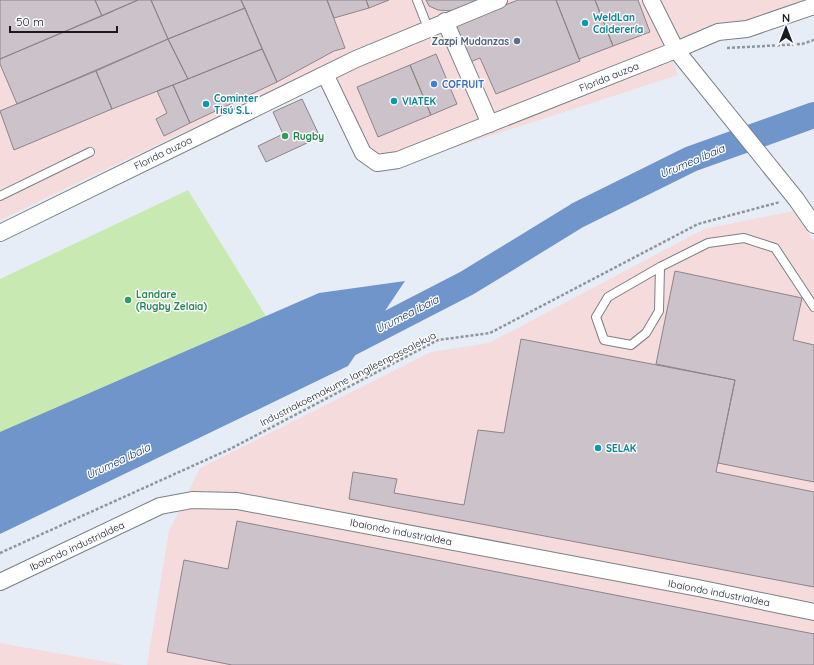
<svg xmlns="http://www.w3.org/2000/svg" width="814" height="665" font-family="Quicksand,sans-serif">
<rect width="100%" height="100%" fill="#e7edf6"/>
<!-- industrial -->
<path fill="#f6dbdc" d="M0 0H649L678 75 376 173 326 64 0 220Z
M657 0H809L676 50Z
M793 211 814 241V665H147L169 531 200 468 431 352 489 343 704 229Z
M0 643 124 665H0Z"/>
<!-- green -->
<path fill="#c8e9b2" d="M188 190 269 321 0 450V279Z"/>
<!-- water -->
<path fill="#6f95ca" d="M405 281 348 366 0 534V432L319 293Z"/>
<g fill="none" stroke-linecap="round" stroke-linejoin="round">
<!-- river -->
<path stroke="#6f95ca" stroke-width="26" d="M339 349 467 283 578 215 691 159 814 115"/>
</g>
<!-- building -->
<path fill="#ccc3ca" stroke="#8c848a" d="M0 0H95L102 16 0 59Z
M95 0H138L102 16Z
M138 0H151L168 39 17 104 0 64V59Z
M151 0H241L245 8 168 39Z
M241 0H327L345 48 334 51 277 82Z
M327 0H366L369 8 334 18Z
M366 0H389L369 8Z
M426 0H482L453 11 438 10 429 6Z
M518 0H556L580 61 496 94 480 58 470 62 454 25Z
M556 0H595L613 46 579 59Z
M595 0H638L650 32 613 46Z
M245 8 262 49 188 79 168 39Z
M168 39 188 79 112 109 96 71Z
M262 49 277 82 190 123 173 85Z
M436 54 457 104 431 115 410 65Z
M410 65 431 115 378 137 357 87Z
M96 71 112 109 14 150 0 111Z
M173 85 190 123 164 136 156 119 167 113 157 91Z
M302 99 320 137 266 162 258 146 283 134 273 112Z
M675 271 802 298 793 340 814 345V482L718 463 735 380 656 364Z
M521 339 735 380 716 472 814 492V587L349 499 353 472 397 479 394 493 464 505 478 430 504 433Z
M237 521 814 634V665H232L167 652 184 560 228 569Z"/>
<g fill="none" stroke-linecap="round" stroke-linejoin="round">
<!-- service casing -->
<g stroke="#7a8087" stroke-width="10">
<path id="service" d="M417 0 428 28
M0 196 90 152
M660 267 659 311 646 333 631 345 604 340 596 317 608 297 660 267 708 243 744 238 775 248 814 307"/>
</g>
<!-- minor casing -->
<g stroke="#7a8087" stroke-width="18">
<path id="minor" d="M651 0 676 50 796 199 814 225
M445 21 490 124
M325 74 363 153 377 163 398 160 676 50 718 32 747 29 814 6
M0 233 356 59 499 0
M0 582 160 506 192 500 237 501 698 588 814 612"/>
</g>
<!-- path -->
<path stroke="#91959b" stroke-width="2.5" stroke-dasharray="3 2" stroke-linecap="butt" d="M727 48 802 44 814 40
M0 553 230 449 438 340 490 333 698 224 780 202"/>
<!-- service -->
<use href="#service" stroke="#fff" stroke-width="8"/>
<!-- minor -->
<use href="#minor" stroke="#fff" stroke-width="16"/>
</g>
<!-- markers -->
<g fill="#0f9aa8" stroke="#f8fafe" stroke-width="1.5">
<circle cx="585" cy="23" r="4"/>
<circle cx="394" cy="101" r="4"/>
<circle cx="206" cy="104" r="4"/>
<circle cx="598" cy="448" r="4"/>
</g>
<circle fill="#5c6f8a" stroke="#f8fafe" stroke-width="1.5" cx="517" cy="41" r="4"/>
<circle fill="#3f7fe0" stroke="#f8fafe" stroke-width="1.5" cx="434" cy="84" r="4"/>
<g fill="#2e9e5b" stroke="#f8fafe" stroke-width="1.5">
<circle cx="285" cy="136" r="4"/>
<circle cx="128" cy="300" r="4"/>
</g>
<g text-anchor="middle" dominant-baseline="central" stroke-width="3" stroke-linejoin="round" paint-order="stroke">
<!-- culture labels -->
<g font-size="10" font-weight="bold" fill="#0d838f" stroke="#f8fafe" text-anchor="start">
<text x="593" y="17">WeldLan<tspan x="593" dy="12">Calderería</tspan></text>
<text x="214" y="98">Cominter<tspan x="214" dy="12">Tisú S.L.</tspan></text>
<text x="402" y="101">VIATEK</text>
<text x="606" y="448">SELAK</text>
</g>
<!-- service labels -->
<g font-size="10" font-weight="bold" fill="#4e5e75" stroke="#f8fafe" text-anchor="end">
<text x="509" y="41">Zazpi Mudanzas</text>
</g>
<!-- street labels -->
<g font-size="10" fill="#191b1e" stroke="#f8fafe">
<text transform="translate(609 77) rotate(-22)">Florida auzoa</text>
<text transform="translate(163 153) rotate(-26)">Florida auzoa</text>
<text transform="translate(348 379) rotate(-27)">Industriakoemakume langileenpasealekua</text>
<text transform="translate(401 532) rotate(11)">Ibaiondo industrialdea</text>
<text transform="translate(77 546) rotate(-25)">Ibaiondo industrialdea</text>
<text transform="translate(719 593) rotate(11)">Ibaiondo industrialdea</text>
</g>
<!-- shop labels -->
<g font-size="10" font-weight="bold" fill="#366cbe" stroke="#f8fafe" text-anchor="start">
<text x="442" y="84">COFRUIT</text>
</g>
<!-- leisure labels -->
<g font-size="10" font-weight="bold" fill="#27864d" stroke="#f8fafe" text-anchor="start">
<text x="293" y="136">Rugby</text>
<text x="136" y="294">Landare<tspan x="136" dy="12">(Rugby Zelaia)</tspan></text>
</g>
<!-- water labels -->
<g font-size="11" font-style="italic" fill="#072d5e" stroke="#f8fafe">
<text transform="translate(692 161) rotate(-23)">Urumea ibaia</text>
<text transform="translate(407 314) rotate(-27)">Urumea ibaia</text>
<text transform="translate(118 461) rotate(-25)">Urumea ibaia</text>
</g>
</g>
<!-- north arrow -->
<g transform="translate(786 28)" stroke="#f8fafe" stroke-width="3" paint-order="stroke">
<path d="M0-3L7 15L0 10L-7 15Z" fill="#191b1e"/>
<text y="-6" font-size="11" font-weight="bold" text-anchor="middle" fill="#191b1e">N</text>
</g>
<!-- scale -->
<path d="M10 26v6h107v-6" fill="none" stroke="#191b1e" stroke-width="2"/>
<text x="16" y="26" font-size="12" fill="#191b1e" stroke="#f8fafe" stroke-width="3" paint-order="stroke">50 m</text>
</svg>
